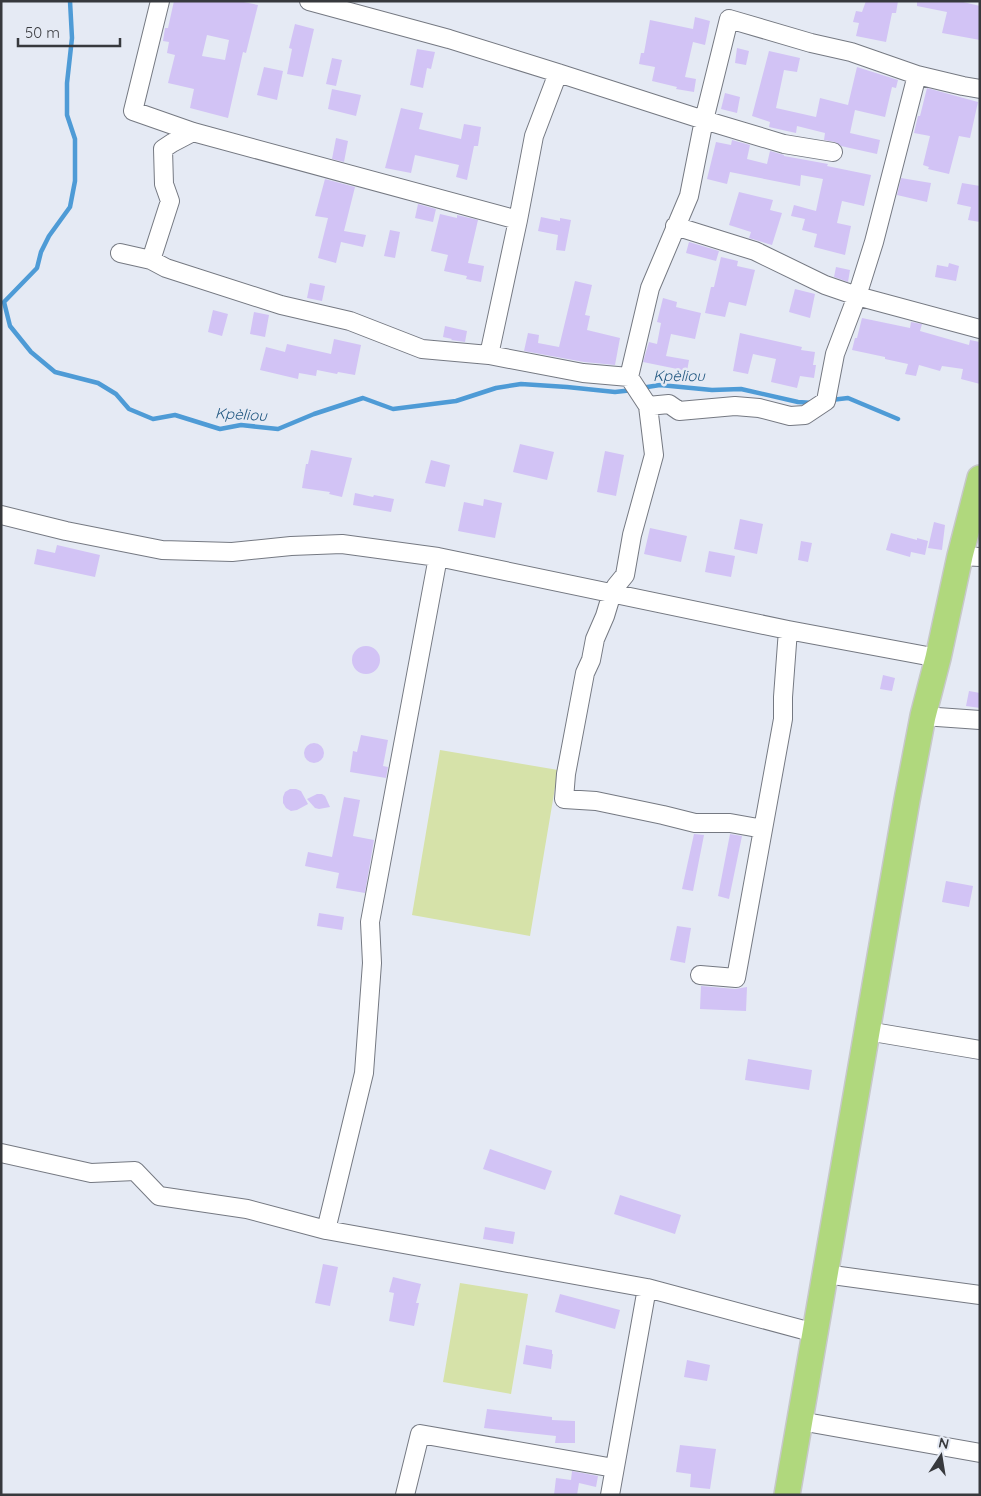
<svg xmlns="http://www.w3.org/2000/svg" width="981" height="1496" font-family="Quicksand,sans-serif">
<rect width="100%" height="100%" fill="#e5eaf4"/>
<!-- green -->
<path fill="#d6e2a9" d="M440 750 558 770 530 936 412 915Z
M460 1283 528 1294 511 1394 443 1382Z"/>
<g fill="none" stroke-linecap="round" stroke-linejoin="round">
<!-- stream -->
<path stroke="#4e9bd6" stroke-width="4.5" d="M70 1 72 38 67 83V115L75 139V181L70 207 49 236 41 252 37 268 4 302 10 326 31 352 55 372 98 383 116 394 129 409 153 419 175 415 220 429 241 425 278 429 314 414 363 398 393 409 456 401 496 388 521 384 567 387 615 392 633 390
M641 388 660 385 712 390 741 389 798 402 813 403
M831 400 848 398 898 419"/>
</g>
<!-- building -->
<path fill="#d2c3f5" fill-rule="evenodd" d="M174 1H239L258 5 246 53 243 52 228 118 190 108 194 89 168 83 175 55 167 53 169 42 163 41 165 28H168ZM207 35 229 40 225 60 202 56Z
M866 1H898L896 13H892L886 42 856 36 859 23 853 22 856 11 862 12Z
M917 1H959L980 6V40L942 33 947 12 917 6Z
M695 17 710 21 705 45 693 42 685 77 696 79 694 92 676 89 677 87 652 81 655 67 639 64 641 53H644L650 20 693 29Z
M295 24 314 29 303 77 287 74 292 49 289 48Z
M737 48 749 51 746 65 735 63Z
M417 49 435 52 431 69 427 68 423 88 410 85Z
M769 51 800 58 797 72 784 70 776 108 816 117 820 98 848 105 857 67 898 80 896 88 892 87 885 117 855 110 850 133 880 140 877 154 841 146 835 142 824 140 825 133 797 126 796 133 769 127 770 122 752 116Z
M332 58 342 60 336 86 326 84Z
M264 67 283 71 277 100 257 95Z
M927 88 978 102 970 138 959 136 949 174 928 169 929 167 923 165 930 136 914 133 918 116H920Z
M332 89 361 95 356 116 328 109Z
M725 93 740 97 737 113 721 109Z
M401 108 423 113 419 129 461 139 464 124 481 127 478 146H474L467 180 456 177 459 165 415 155 411 173 385 168Z
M336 138 348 141 344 162 332 159Z
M732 140 750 145 747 159 767 164 770 151 784 155V156L828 164 827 166 871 175 864 206 842 201 837 223 851 226 845 255 814 247 817 234 802 230 805 219 791 216 794 205 816 211 823 179 801 175 800 186 730 172 727 184 707 179 716 142 731 145Z
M901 178 931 183 927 202 897 195Z
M325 179 355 187 344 231 366 235 363 247 341 242 336 263 318 258 328 218 315 216Z
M962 183 980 186V222L968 220 971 207 957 204Z
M739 192 773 200 770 210 782 213 772 245 749 238 751 232 729 225Z
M418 204 436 209 433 222 415 218Z
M440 214 457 218V215L478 220 468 263 484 266 481 282 466 279 467 276 444 271 448 255 431 251Z
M541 217 560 221V218L571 220 565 251 556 250 558 235 538 231Z
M390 230 400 232 395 258 384 256Z
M689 242 719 251 716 261 686 253Z
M721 257 738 261 737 266 755 270 746 306 729 302 725 317 705 313 711 287H714Z
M949 263 959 266 956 281 935 277 937 265 948 267Z
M836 267 850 270 848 282 834 277Z
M575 281 592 285 585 315 590 316 587 330 620 338 615 365 584 362 524 351 528 333 539 335 538 343 559 347Z
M310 283 325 286 322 301 307 298Z
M795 289 815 294 810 318 789 312Z
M663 298 677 302 676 307 701 313 695 339 671 334 666 356 689 360 687 371 643 362 649 342 657 344 661 323 657 322Z
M213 310 228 314 222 336 208 332Z
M254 312 269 315 265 337 250 334Z
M862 318 910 328 911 322 922 324 920 331 969 345 970 340 980 342V384L961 379 963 369 942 366 940 371 919 365 916 376 905 374 908 364 885 359V357L852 350 855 338H857Z
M445 326 467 331 465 342 451 340 452 339 443 337Z
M740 333 802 347 801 350 815 352 813 365H816L814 378 800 376 797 388 771 382 776 359 753 354 748 374 733 371Z
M334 339 361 345 355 375 338 372 337 374 317 370 316 376 299 373 298 379 260 370 266 347 285 352 287 344 331 354Z
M520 444 554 452 547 480 513 472Z
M311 450 352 458 342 497 329 494 330 492 302 488 306 464H308Z
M605 451 624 455 616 496 597 492Z
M431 460 450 465 445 487 425 483Z
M355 493 373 497 374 495 394 499 391 512 353 505Z
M484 499 502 503 495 538 458 531 464 502 483 506Z
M740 519 763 524 757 554 734 549Z
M934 522 945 525 942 550 928 548Z
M650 528 687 536 681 562 644 554Z
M891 533 917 540V538L928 541 925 555 911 552 910 557 886 550Z
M801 541 812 543 808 562 798 560Z
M57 545 100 555 95 577 34 564 37 549 55 553Z
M709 551 735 556 731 577 705 572Z
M352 660a14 14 0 1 1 28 0a14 14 0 1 1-28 0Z
M883 675 895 678 892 691 880 689Z
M969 691 980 693V708L966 706Z
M361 735 388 740 383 766 388 767 386 778 350 772 353 751 357 752Z
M304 753a10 10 0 1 1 20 0a10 10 0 1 1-20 0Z
M290 789H296L301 791 308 804 297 810 291 811 286 808 283 803V797L285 792Z
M317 794H322L325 796 330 807 319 809 315 808 307 799Z
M344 797 360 800 353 836 374 840 365 893 336 888 339 873 305 866 308 852 332 857Z
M694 834 704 835 693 891 682 889Z
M730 834 742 836 729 899 718 896Z
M946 881 973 886 969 907 942 902Z
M319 913 344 917 342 930 317 926Z
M677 926 691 928 685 963 670 960Z
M701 986 735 989 747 987 746 1011 700 1009Z
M748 1059 812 1070 809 1090 745 1080Z
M490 1149 552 1171 545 1190 483 1169Z
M620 1195 681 1215 675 1234 614 1214Z
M485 1227 515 1232 513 1244 483 1239Z
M323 1264 338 1267 330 1306 315 1303Z
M393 1277 421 1284 416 1303H419L414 1326 389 1321 394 1293 389 1292Z
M560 1294 620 1310 615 1329 555 1312Z
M526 1345 552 1350V1354H553L551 1369 523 1364Z
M687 1360 710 1365 707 1381 684 1377Z
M487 1409 552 1417V1420L575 1421V1443H555L556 1436 484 1428Z
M680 1445 716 1449 710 1489 690 1487 691 1474 676 1472Z
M572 1471 598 1476 596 1487 579 1483 577 1495H554L556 1478 571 1480Z"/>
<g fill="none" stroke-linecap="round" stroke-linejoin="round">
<!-- minor casing -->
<g stroke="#757982" stroke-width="20">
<path id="minor" d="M160 1 133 111 193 132 518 220
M309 1 449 39 558 73 704 120 784 144 833 152
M675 226 755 251 825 285 857 296 980 329
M120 253 151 260 166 268 281 305 350 321 422 349 489 355 583 373 629 377
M151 260 170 201 164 184 163 149 172 143 193 132
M489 355 518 220 534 136 558 73
M648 406 669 404 679 411 735 406 759 408 790 416 805 415 826 401 835 354 857 296 874 242 917 75
M1 515 66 531 162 550 232 552 291 546 342 544 438 557 788 630 938 658
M960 556 980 557
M923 716 980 720
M763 829 730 823H695L663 815 596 801 564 799 566 774 585 673 591 660 595 639 605 616 612 593 616 586 625 575 632 535 654 455 648 406 629 377 650 288 689 196 704 120 729 19 811 43 851 52 917 75 963 86 980 89
M700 975 736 978 783 719V697L788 630
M867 1031 980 1050
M1 1153 91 1173 135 1171 159 1196 247 1209 326 1230 647 1288 815 1333
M326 1230 364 1073 372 963 370 922 438 557
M825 1274 980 1295
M800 1421 980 1453
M405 1495 420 1434 614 1468
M610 1495 647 1288"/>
</g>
<!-- highway casing -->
<g stroke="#c7c8c9" stroke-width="28">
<path id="highway" d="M787 1495 907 800 923 716 938 658 960 556 980 478"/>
</g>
<!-- minor -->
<use href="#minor" stroke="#fff" stroke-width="18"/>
<!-- highway -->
<use href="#highway" stroke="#b0d87d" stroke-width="25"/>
</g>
<g text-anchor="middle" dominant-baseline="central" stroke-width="5" stroke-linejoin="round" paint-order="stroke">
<!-- water labels -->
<g font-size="15" font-style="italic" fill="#245a83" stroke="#e5eaf4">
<text x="679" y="375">Kpèliou</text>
<text transform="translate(241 414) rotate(3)">Kpèliou</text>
</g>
</g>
<!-- border -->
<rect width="981" height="1496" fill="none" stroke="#37393d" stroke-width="5"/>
<!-- north arrow -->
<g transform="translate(941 1456) rotate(12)" stroke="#e5eaf4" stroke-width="4" paint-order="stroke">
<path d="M0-4L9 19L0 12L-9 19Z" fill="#37393d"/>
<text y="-8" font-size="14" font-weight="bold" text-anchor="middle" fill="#37393d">N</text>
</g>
<!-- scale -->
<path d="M18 38v8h102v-8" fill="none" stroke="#37393d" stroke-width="2.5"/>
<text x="25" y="38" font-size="15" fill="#37393d" stroke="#e5eaf4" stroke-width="4" paint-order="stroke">50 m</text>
</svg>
